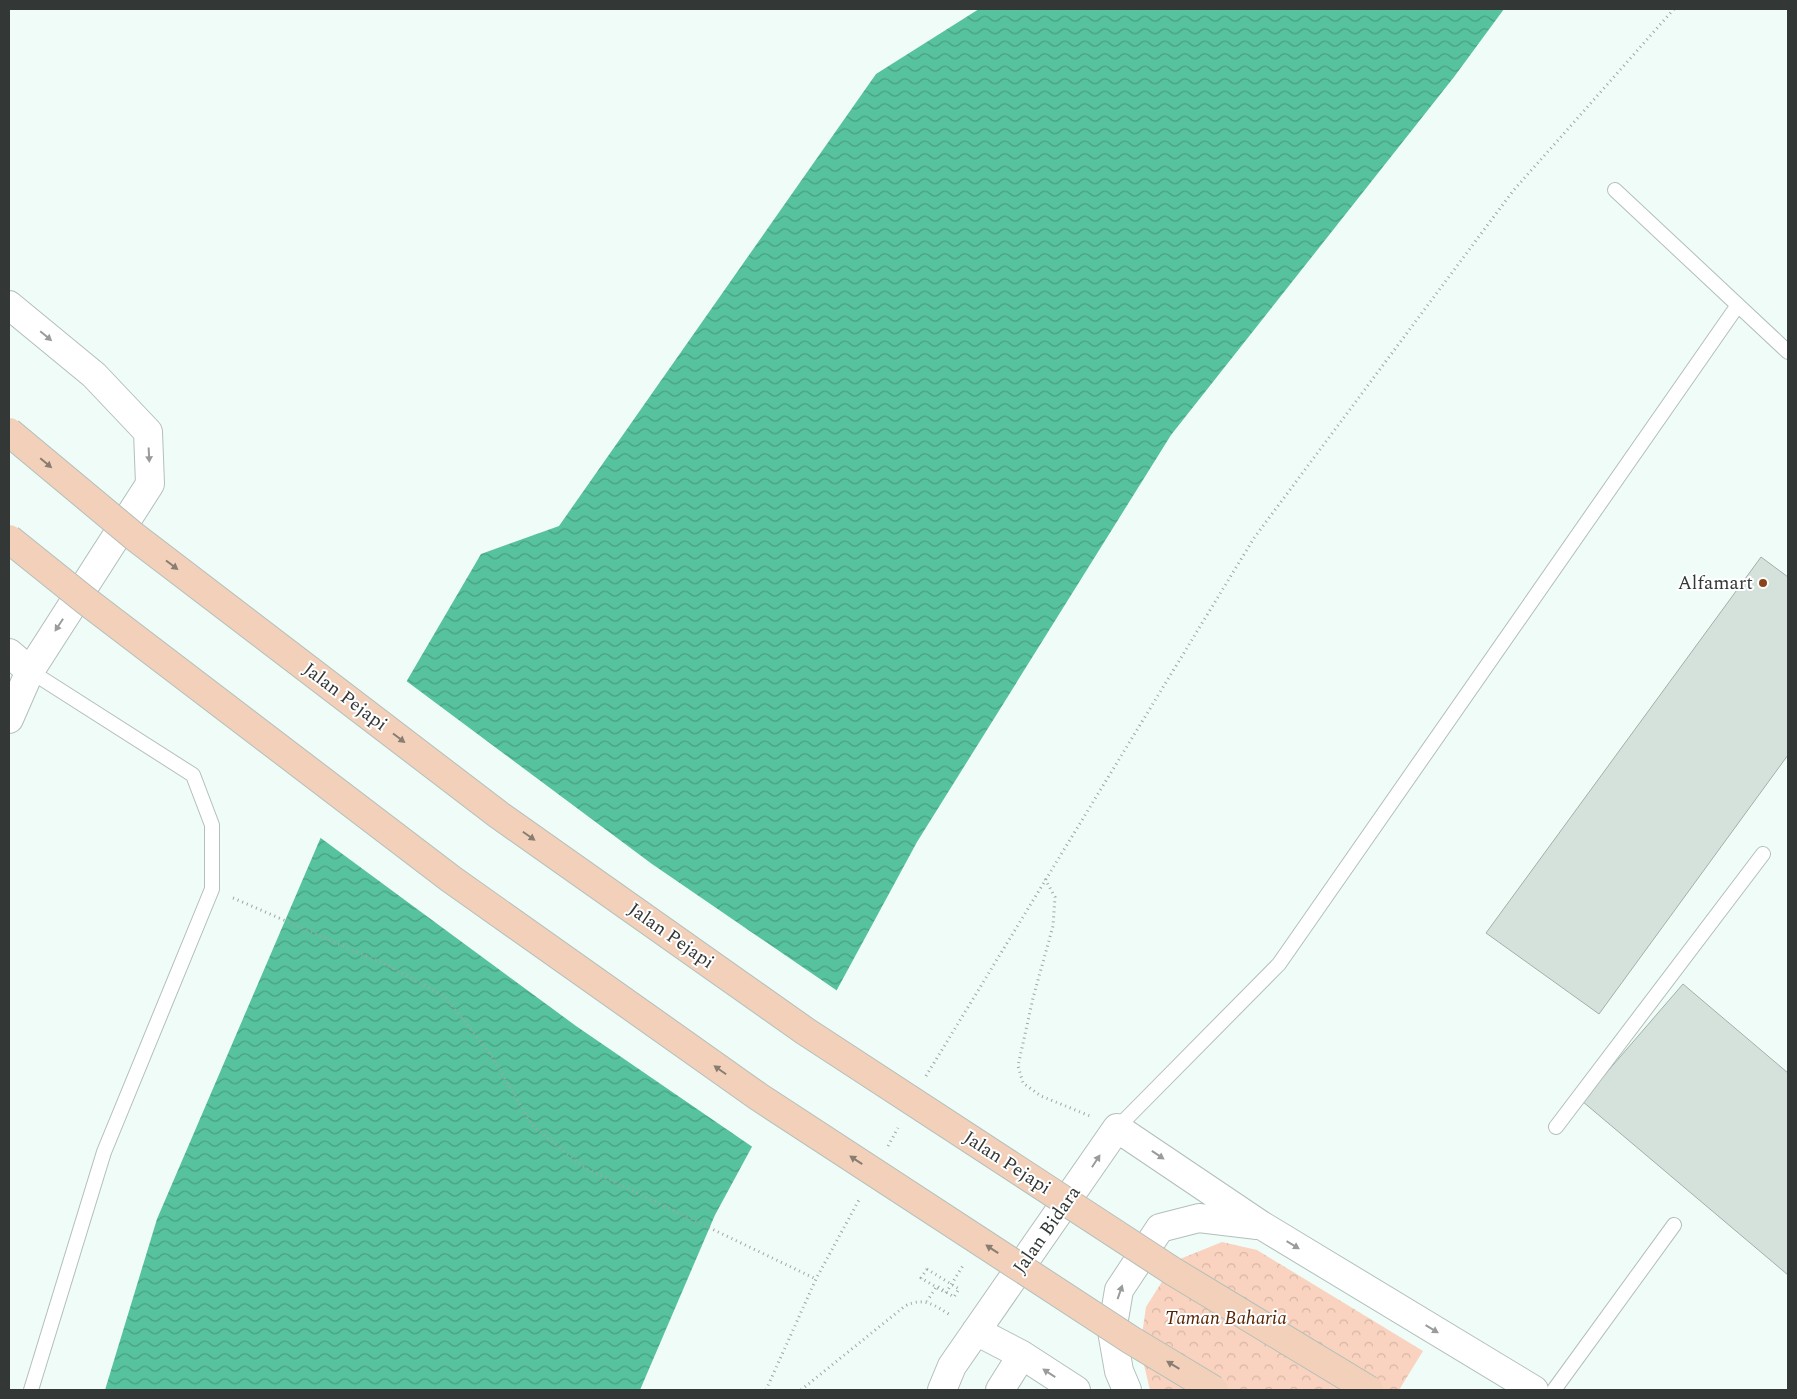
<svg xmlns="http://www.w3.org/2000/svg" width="1797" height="1399" font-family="Spectral,serif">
<defs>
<pattern id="park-crowns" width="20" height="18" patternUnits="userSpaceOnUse" patternTransform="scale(1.25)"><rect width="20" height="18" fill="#f9d3c0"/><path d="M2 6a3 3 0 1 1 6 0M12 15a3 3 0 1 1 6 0" fill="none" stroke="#d6b6a6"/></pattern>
<pattern id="water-waves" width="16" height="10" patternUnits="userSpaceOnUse" patternTransform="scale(1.25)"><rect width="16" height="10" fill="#57c29e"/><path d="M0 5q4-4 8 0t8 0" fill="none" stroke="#499f82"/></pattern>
</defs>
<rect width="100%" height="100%" fill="#effcf7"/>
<!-- park -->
<path fill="url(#park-crowns)" d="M1222 1242 1257 1250 1423 1351 1399 1390H1150L1140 1348 1146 1307 1175 1261Z"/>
<!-- water -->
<path fill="url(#water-waves)" d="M979 9H1504L1454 77 1171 435 917 842 715 1215 640 1390H105L157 1219 336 802 481 554 559 526 876 74Z"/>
<!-- pier -->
<path fill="#effcf7" d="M405 680 652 864 839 992 754 1148 576 1026 318 836 334 801Z"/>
<!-- building -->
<path fill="#d5e2dc" stroke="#a3afa9" d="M1761 557 1788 577V755L1599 1014 1486 933Z
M1683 984 1788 1073V1275L1582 1101Z"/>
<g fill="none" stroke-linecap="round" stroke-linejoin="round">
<!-- lane casing -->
<g stroke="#b3bfba" stroke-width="16">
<path id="lane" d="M1615 190 1788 352
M30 671 193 775 212 825V889L104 1152 31 1390
M1556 1127 1763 854
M1117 1128 1279 964 1738 305
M1554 1390 1674 1225"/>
</g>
<!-- street casing -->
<g stroke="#b3bfba" stroke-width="30">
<path id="street" d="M9 305 94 375 148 432 150 484 30 671 9 719
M9 653 30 671
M976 1331 1022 1355 1076 1390
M942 1390 952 1366 1117 1128 1261 1225 1534 1390
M1000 1390 1022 1355
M1127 1390 1119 1371 1112 1331 1119 1290 1160 1228 1199 1218 1257 1225"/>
</g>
<!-- path -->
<path stroke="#9ea7a4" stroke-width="3" stroke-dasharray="1 4" stroke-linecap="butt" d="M1045 879 1055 897 1053 926 1033 998 1018 1066 1023 1083 1041 1096 1090 1116
M233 898 387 965 444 996 489 1052 533 1126 585 1168 816 1279
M926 1076 1254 538 1513 191 1674 9
M888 1146 898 1128
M927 1269 959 1289 954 1297 937 1286 927 1301
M766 1390 816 1279 860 1198
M801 1390 905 1306C925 1296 935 1306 952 1316"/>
<!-- lane -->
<use href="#lane" stroke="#fff" stroke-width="14"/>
<!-- street -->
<use href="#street" stroke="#fff" stroke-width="28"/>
<!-- secondary-bridge casing -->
<g stroke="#b3bfba" stroke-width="30" stroke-linecap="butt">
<path id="secondary-bridge" d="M9 432 135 537 499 815 805 1031 1174 1272 1369 1390
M9 539 85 600 451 879 759 1097 1131 1340 1214 1390"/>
</g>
<!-- path-bridge -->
<path stroke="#9ea7a4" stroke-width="3" stroke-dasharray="1 4" stroke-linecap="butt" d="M927 1269 921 1278 946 1293 964 1264"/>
<!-- secondary-bridge -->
<use href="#secondary-bridge" stroke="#f2d0ba" stroke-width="28"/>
</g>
<!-- one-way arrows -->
<defs><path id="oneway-solid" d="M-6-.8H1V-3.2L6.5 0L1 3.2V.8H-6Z" transform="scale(1.25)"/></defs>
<g fill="#999c9a">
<use href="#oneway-solid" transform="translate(46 336) rotate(40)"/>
<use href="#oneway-solid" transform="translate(149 455) rotate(87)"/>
<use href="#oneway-solid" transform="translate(59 625) rotate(123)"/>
<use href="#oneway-solid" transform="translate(1158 1155) rotate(34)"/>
<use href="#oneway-solid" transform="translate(1096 1161) rotate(-57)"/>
<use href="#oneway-solid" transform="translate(1293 1245) rotate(31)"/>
<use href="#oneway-solid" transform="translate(1120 1292) rotate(-71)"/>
<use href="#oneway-solid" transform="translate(1432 1329) rotate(31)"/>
<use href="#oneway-solid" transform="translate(1049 1373) rotate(-147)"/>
</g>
<g fill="#897c71">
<use href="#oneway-solid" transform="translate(46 463) rotate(40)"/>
<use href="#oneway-solid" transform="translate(172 565) rotate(37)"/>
<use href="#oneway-solid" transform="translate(399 738) rotate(37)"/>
<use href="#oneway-solid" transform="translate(529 836) rotate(35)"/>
<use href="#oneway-solid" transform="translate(720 1070) rotate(-145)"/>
<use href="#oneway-solid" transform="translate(856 1160) rotate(-147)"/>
<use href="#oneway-solid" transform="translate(992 1249) rotate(-147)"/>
<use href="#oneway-solid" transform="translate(1173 1365) rotate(-149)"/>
</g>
<!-- markers -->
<circle fill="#8a441c" stroke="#fff" stroke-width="2" cx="1763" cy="583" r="5"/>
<g text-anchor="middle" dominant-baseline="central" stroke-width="4" stroke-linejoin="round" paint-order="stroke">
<!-- poi labels -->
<g font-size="19" fill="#333836" stroke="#fff" text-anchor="end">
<text x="1753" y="583">Alfamart</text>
</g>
<!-- street labels -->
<g font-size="19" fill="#333836" stroke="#fff">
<text transform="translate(345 697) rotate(37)">Jalan Pejapi</text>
<text transform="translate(671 936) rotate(35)">Jalan Pejapi</text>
<text transform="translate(1007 1163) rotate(33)">Jalan Pejapi</text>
<text transform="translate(1047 1230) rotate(-55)">Jalan Bidara</text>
</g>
<!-- park labels -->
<g font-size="19" font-style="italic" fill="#572403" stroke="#fff">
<text x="1226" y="1318">Taman Baharia</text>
</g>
</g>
<!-- border -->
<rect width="1797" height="1399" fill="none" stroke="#333836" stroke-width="20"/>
</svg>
